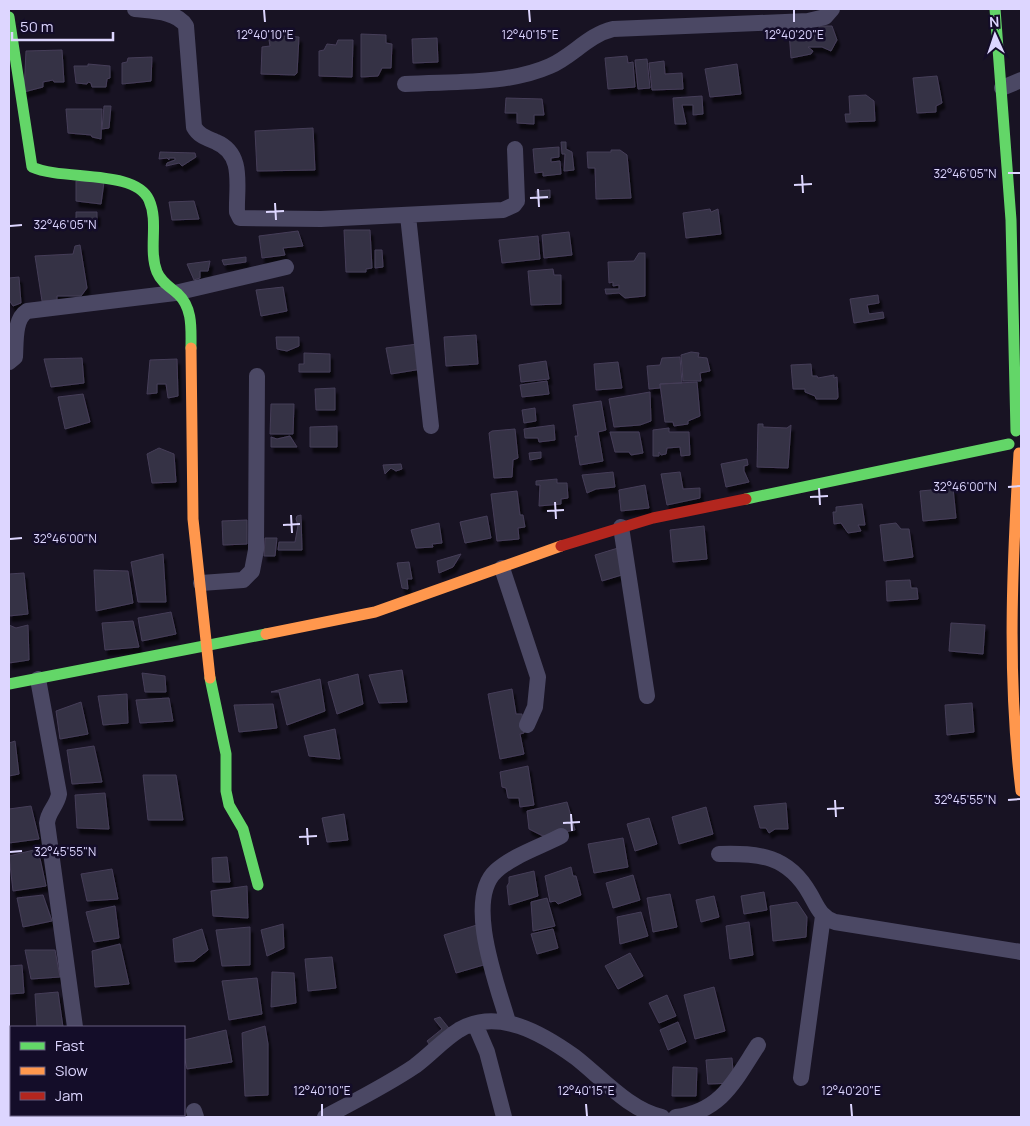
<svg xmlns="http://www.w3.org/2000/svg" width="1030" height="1126" font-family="Manrope,sans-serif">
<defs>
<filter id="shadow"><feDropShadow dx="3" dy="5.5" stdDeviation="1" flood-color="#0009"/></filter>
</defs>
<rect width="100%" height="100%" fill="#181323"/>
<!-- building -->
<path fill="#363145" stroke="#453e58" filter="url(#shadow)" d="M819 26H832L837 40 831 51 822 47H808L813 51 811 54 791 58 789 32H819Z
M361 34 386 35V43L392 44 391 68H382L378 76 361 77Z
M283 36 299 37 297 73 295 75 261 74 262 47 270 46 269 40H281Z
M437 38 438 62 413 63 412 39Z
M338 40H353L352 77 319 76V51L324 50 327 44 336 45Z
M62 50 64 82H54L53 80 43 82V87L24 92 26 51Z
M627 56 628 63 633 62 635 87 608 89 605 58Z
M152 57 151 81 122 84V63L127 62 128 58Z
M647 59 650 88 638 89 635 60Z
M664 61 665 74 682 73 683 89 652 90 649 63Z
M88 64 110 66V78L107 79 106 87H92L91 83 88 82 87 84 76 83 74 66H88Z
M737 64 741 94 710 97 705 69Z
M937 76 942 103 936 106V112L917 113 913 78Z
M866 95 874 101 875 121 846 122 845 114H850L849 96Z
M702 96 703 114 693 115V105H682L686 124H675L673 98Z
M506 98 542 99 544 115H534V124L517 123V113H505Z
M104 106H111L109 128 102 129Z
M66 109H102L101 139 92 137 91 135 68 133Z
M313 128 315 170 257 171 255 131Z
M561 142H566V149L572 152 574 170 564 171 565 154H562Z
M559 147V157L551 158V162L560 161 561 174 543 176V172L535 173 533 149Z
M611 150H620L627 155 631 198 596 199 595 168H588L587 152H611Z
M160 152 195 153 196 157 182 166 179 163 166 166 167 163 175 160V158H169V160L167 158 159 159Z
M76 181 104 182 101 204 76 201Z
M550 190V198L537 199 536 191Z
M194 201 199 219 172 220 169 202Z
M710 209 711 212 718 209 721 234 686 238 683 213Z
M76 212H97V221L76 223Z
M344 230H370L372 268 366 269V272H346Z
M298 231 303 246 283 248 285 255 262 258 259 236Z
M569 232 572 255 544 258 542 235Z
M538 236 540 259 502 263 499 240Z
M80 245 87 288 81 296H57V300L42 301 35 256 73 254 75 246Z
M375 250H382L383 267 375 268Z
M639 253H645V296L625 298 619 293 606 294 605 289H619V285L613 286V282L609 283 608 262 634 261Z
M246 257V262L224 265 222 260Z
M210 261 208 271H200V278L194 280 187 264Z
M553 269 554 275H561V304L531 305 528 271Z
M19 277 21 303 13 306 9 300V278Z
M283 287 287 311 261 316 256 290Z
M878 295 879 303 867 305 869 314 883 312 884 318 854 323 850 299Z
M476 335 478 364 446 366 444 337Z
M276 337H299V346L287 351 277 349Z
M418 344 422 369 391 374 386 348Z
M691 352 699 353 698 357 707 358 710 371 700 373 701 381H683L681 355Z
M304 353 330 354V372H299V364H304Z
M680 357 682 383 660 384V388L649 389 647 366 660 365 662 358Z
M82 358 84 383 51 387 44 359Z
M177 359 178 396 168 398 166 384H157V393L147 394 150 360Z
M546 361 549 379 521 382 519 365Z
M618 362 622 388 596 390 594 364Z
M811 364 812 376H817L818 378 834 375V378L837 377 838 397 837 399H816L815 396 805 392V389H793L791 365Z
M547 381 549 394 522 397 520 385Z
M697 382 700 416 688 421V424L674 426 673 422H665L660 384Z
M335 388V410H316L315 389Z
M650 392 651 421 640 425 614 427 609 399Z
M83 394 90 422 65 429 58 397Z
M601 401 606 430 598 432 603 461 580 465 575 436H578L573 405Z
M271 404H294L293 434H270Z
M535 408 536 421 524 423 522 410Z
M758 424H763V427L787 428 791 425 788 468 757 467Z
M554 425 555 440 539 442 538 438H525L524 429Z
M337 426V447H310V427Z
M669 428V432H689L690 455 681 456 680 447 667 448 666 454 661 455 659 452V456H653V430Z
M515 429 518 458 513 460 512 477 494 478 489 433 492 431Z
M610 432H639L643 453 631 455 629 452H615Z
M290 436 297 447H271V437L277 439Z
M159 448 174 454 176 482 152 483 147 454Z
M541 452V458L530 460 529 453Z
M747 459 748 465 744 466V471L749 482 726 487 721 464Z
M401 464 402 469 396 471 391 468 385 474 383 465Z
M613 472 615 487 596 489 587 493 582 475Z
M680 472 683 489 700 488V498L667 505 661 474Z
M557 479V483H567L568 498 561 499V504L539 506 540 485H536V481Z
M645 485 649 508 621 511 619 490Z
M953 488 956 518 923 521 920 491Z
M517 491 520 515H523L525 527 518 528 519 539 497 541 491 494Z
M862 504 865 525H858L861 531 848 533 841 523 834 524 833 512H836V507Z
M301 515 302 550H278L279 542H295L298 525 296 519 297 516Z
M487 516 491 538 465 543 460 522Z
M247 520V544L223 545 222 521Z
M439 523 442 543 432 544 433 547 416 548 411 530Z
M896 523 901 529H909L913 557 884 561 880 525Z
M704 526 707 559 673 562 670 530Z
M265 538H277L275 556H264Z
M618 548 625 574 602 581 595 555Z
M163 554 166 602H138L131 562Z
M461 554 453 567 439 573 437 561Z
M409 562 412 579H407L408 589 402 588 397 563Z
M94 570 128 571 133 603 96 611Z
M24 573 28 614 9 616V574Z
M910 580 911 588H917L918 599 887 601 886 581Z
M171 612 176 634 142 641 138 618Z
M133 621 139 647 105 650 102 623Z
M951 623 985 625 983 654 949 651Z
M9 625 16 628 28 625 29 660 9 663Z
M402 670 407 702 379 703 369 675Z
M142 673 165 676 166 692H145Z
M358 674 363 704 337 714 328 682Z
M320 679 325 711 287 725 279 692H271Z
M512 689 516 714H522L524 733 520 734 524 754 500 759 488 694Z
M127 694 128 723 103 725 98 696Z
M169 698 173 721 140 723 136 700Z
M81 702 88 734 60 739 56 711Z
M972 703 974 732 947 735 945 705Z
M273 704 277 728 239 732 234 705Z
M335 729 340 759 309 756 304 736Z
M15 741 19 774 9 776V743Z
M94 746 102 782 72 784 67 750Z
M528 766 534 805 520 807 519 798H508L506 788 502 787 500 772Z
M143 775H176L183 820H148Z
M105 793 109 829 77 828 75 795Z
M567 802 575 830 543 836 529 829 527 811Z
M786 803 788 829H775L769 833 766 828H760L754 806Z
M31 806 39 839 9 843V809Z
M706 807 713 834 679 844 672 817Z
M344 814 348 840 327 842 322 818Z
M649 818 657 844 635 851 627 824Z
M623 838 628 867 594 873 588 844Z
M38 849 46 886 13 891 9 856Z
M227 857 230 882H213L212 858Z
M571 867 573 876H576L581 895 558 904 555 901 550 902 545 876Z
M112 869 118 899 87 901 81 874Z
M534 871 538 896 509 905 507 886 509 883V877Z
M633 875 640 900 613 908 606 883Z
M247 886 248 918 213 916 211 891Z
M764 892 767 910 744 914 741 896Z
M670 894 677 927 653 932 647 898Z
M43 895 52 921 23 927 17 898Z
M714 896 719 917 701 922 696 900Z
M547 898 555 926 533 931 531 902Z
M797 902 807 917 806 937 773 941 770 906Z
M115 906 119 938 94 942 86 912Z
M641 912 648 936 620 944 617 917Z
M749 922 753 955 730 959 726 926Z
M283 924 284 948 267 956 261 930Z
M477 925 487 964 456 973 444 935Z
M250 927V965L222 966 216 930Z
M202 929 208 950 194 961 175 962 173 939Z
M553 929 558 948 537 954 531 934Z
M120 944 129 984 95 987 92 951Z
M25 950H55L60 977 31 979Z
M630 953 643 976 618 989 605 966Z
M332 957 336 988 308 991 305 959Z
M22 965 24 993 9 994V966Z
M272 972 294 973 296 1003 271 1007Z
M257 978 262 1014 229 1020 222 981Z
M714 987 725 1031 695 1039 684 995Z
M58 992 63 1027H37L35 994Z
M667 995 676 1016 659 1023 649 1003Z
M440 1017 452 1032 432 1048 427 1041 442 1029 434 1019Z
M678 1022 686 1042 668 1050 660 1030Z
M265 1026 268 1044V1095L245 1096 242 1033Z
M226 1030 232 1062 187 1069 184 1055V1040Z
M732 1058 734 1083 708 1084 706 1060Z
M673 1067 697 1068 696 1096H672Z
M45 1115H77V1117H45Z"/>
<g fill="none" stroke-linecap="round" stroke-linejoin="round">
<!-- street -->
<path stroke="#4b4864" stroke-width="16" d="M135 9C151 11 177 11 186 26L194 127C199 136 207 138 216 142 245 154 236 187 237 212L240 218 321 219 503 210 514 205 517 201 515 149
M405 84C452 81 507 85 550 66 573 56 588 35 613 29L808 21 825 17 832 9
M1002 88 1021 80
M408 216 431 426
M9 362 15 357C16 342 14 319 27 311L175 293 286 267
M621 527 647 696
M502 568 538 677 535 707 527 725
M201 583 243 580 252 571 256 550 257 376
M38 679 59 794C57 806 48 811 47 823L75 1027
M719 854C759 853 788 855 810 894 817 906 820 917 835 922L1021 952
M508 1022C498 987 464 900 496 871 514 855 540 847 561 836
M475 1024 487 1052 504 1117
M801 1078 823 916
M194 1111 196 1117
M90 1115V1117
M325 1117C355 1101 387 1085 415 1066 430 1055 443 1040 459 1030 498 1007 543 1034 575 1057 601 1077 629 1110 662 1117
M676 1117C722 1111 735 1080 758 1045"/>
<!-- fast -->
<path stroke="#63d668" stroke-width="11" d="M995 9 1011 220 1016 431
M9 17 32 167C63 181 135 169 149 200 159 222 148 249 157 272 161 282 170 287 178 294 193 308 191 329 191 348
M746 499 1009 444
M210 678 226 754V791L229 805 243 829 258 885
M9 684 266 634"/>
<!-- slow -->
<path stroke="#ff974d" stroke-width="11" d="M191 348 193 519 210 678
M1019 453C1012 566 1007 678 1021 791
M266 634 375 612 561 546"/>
<!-- jam -->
<path stroke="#b3261e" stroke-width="11" d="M561 546 653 518 746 499"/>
</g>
<!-- ticks -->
<path fill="none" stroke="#ddd6ff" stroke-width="2" d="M264 10 265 22M529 10 530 22M794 10V22M1008 173H1020M802 175 803 193M794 185 812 184M538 189 539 207M530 198 548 197M275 203 276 220M266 212 284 211M10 226 22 225M1008 487 1020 486M819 488 820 505M810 497 828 496M555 502 556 519M547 511 564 510M291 515 292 533M283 525 300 524M10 539 22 538M835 800 836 817M1008 800 1020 799M827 809 844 808M571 814 572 831M563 823 580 822M307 828 308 845M299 837 317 836M10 852 22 851M322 1104V1116M586 1104 587 1116M851 1104 852 1116"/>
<g font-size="12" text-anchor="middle" fill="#ddd6ff" stroke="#140d29" stroke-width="5" stroke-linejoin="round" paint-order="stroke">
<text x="265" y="39">12°40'10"E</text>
<text x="530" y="39">12°40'15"E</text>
<text x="794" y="39">12°40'20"E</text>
<text x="965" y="178">32°46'05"N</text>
<text x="65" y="229">32°46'05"N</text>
<text x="965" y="491">32°46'00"N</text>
<text x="65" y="543">32°46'00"N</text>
<text x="965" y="804">32°45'55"N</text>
<text x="65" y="856">32°45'55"N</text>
<text x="322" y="1095">12°40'10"E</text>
<text x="586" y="1095">12°40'15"E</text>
<text x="851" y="1095">12°40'20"E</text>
</g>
<!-- border -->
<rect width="1030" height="1126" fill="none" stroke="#ddd6ff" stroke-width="20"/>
<!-- legend -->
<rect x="10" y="1026" width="175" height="90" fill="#140d29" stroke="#645d7f"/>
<rect x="20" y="1042" width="25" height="8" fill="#63d668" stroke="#645d7f"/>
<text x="55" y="1051" font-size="15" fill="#ddd6ff">Fast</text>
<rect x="20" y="1067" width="25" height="8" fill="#ff974d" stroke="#645d7f"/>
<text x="55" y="1076" font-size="15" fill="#ddd6ff">Slow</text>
<rect x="20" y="1092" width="25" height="8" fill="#b3261e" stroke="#645d7f"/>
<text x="55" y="1101" font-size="15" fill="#ddd6ff">Jam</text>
<!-- north arrow -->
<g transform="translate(995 35) rotate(357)" stroke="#140d29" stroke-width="4" paint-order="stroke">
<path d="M0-4L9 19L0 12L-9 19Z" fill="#ddd6ff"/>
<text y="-8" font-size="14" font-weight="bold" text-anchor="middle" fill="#ddd6ff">N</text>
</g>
<!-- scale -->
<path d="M12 32v8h101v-8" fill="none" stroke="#ddd6ff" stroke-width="2.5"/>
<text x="20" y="32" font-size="15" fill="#ddd6ff" stroke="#140d29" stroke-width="4" paint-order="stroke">50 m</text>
</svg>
